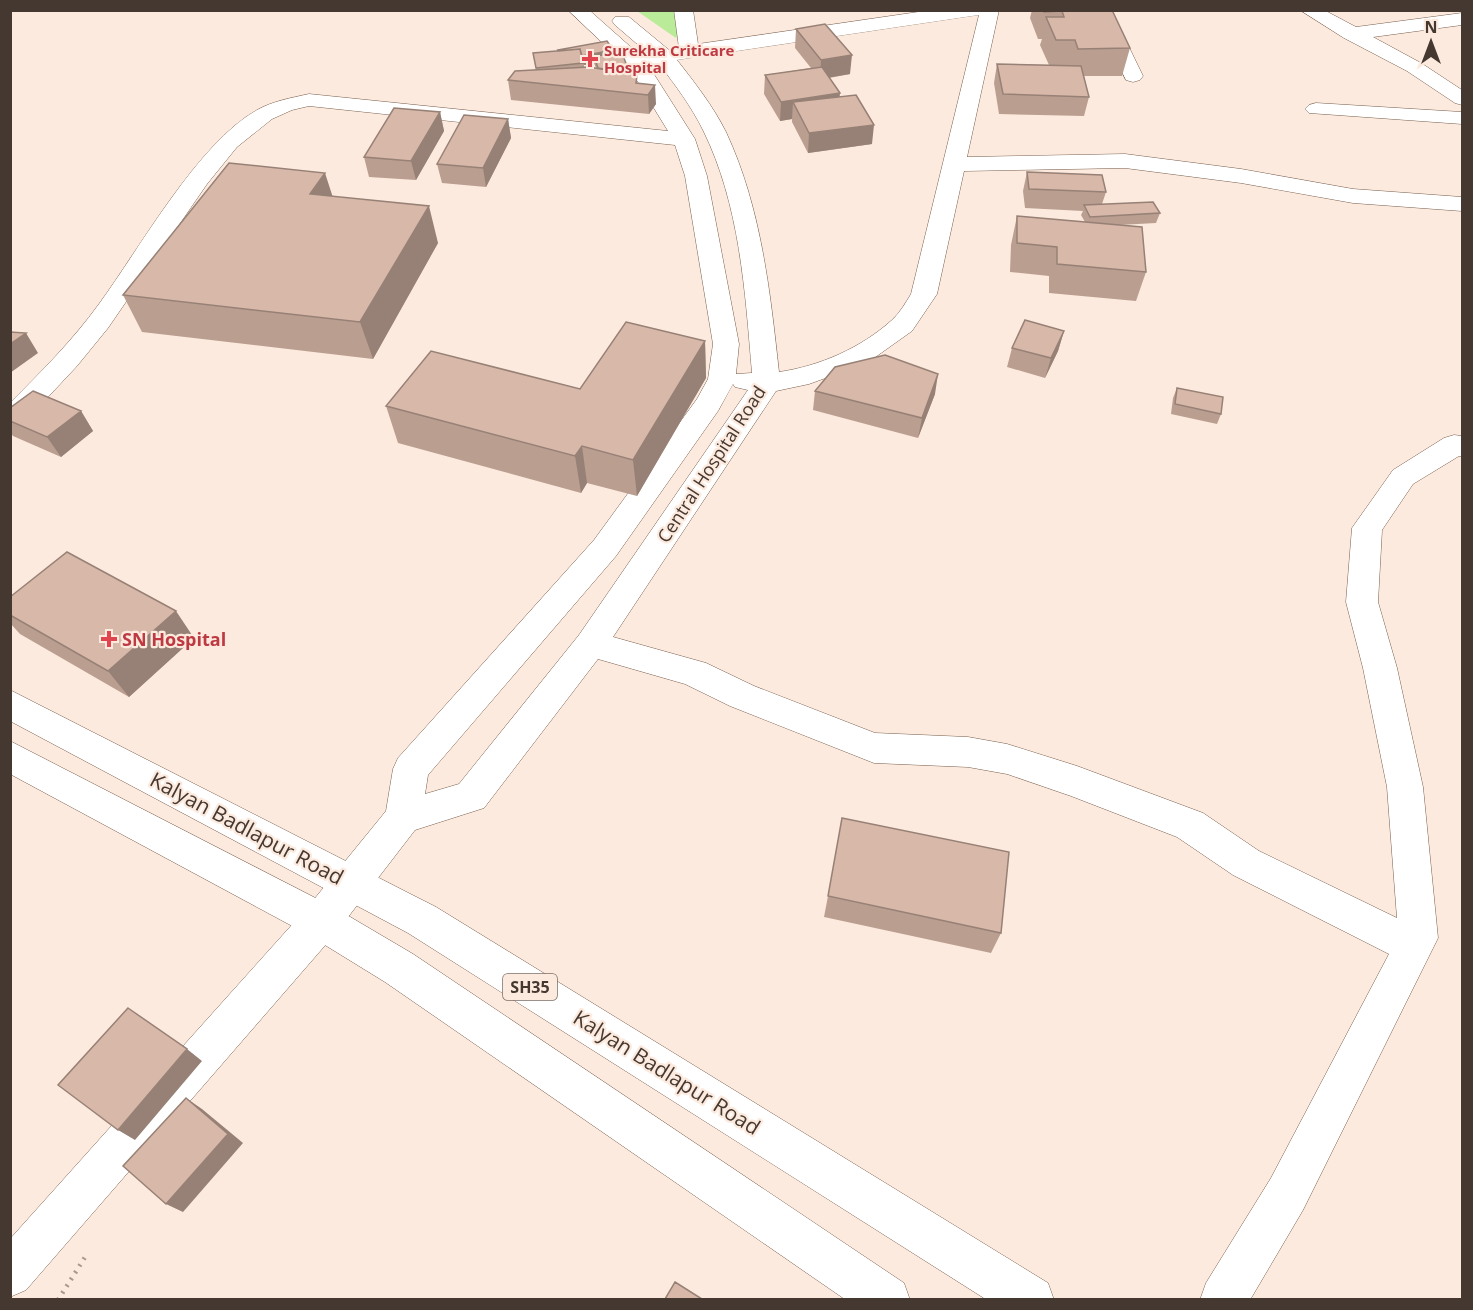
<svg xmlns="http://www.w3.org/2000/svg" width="1473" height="1310" font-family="'Open Sans',sans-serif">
<rect width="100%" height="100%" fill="#fdeade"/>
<!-- green -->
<path fill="#b9eb98" d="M637 11H693L676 38Z"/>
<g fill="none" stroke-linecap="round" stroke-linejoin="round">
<!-- minor casing -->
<g stroke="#785f4d" stroke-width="1">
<path id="minor" d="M568 10H589L642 57 650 55 615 25 612 21 615 17H629L669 50 679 48 674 10H693L698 44 932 10H999L967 157 1125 154 1241 169 1353 189 1462 197V211L1353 203 1241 183 1125 168 964 171 937 294 912 331 867 363 809 384 776 391 613 637 706 663 754 686 875 733 968 737 1007 744 1077 766 1203 813 1259 851 1397 918 1387 787 1363 668 1346 602 1352 528 1393 470 1444 438 1454 435 1462 436V456H1459L1413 484 1382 530 1378 602 1397 668 1423 787 1438 938 1303 1210 1250 1300H1200L1206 1283 1271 1178 1389 954 1233 875 1177 837 1071 796 1007 774 968 767 874 763 730 706 685 684 598 659 484 808 415 830 335 934 26 1290 10 1297V1239L307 908 386 811 393 769 398 758 594 540 697 399 708 379 713 344 685 176 675 145 309 106 292 110 272 119 237 147 207 184 108 328 77 366 20 427 10 429V403C42 371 73 340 99 304 140 248 198 143 257 110 273 101 291 98 309 94L668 131 630 69ZM979 15 911 294C906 302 900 313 892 320 861 348 820 366 779 372 770 290 761 207 726 132 713 106 695 83 677 60ZM660 65C676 86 691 106 703 130 740 205 745 291 752 373L736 374 739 344 707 176 695 139 650 68ZM733 384 735 387 748 390 579 635 459 784 425 794 428 775 616 556 718 411Z
M1092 10H1111L1143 76 1140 80 1133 82 1126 80Z
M1300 10H1324L1356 27 1462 13V25L1373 37 1421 63 1462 90V105L1455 103 1407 71 1344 38Z
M1316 103 1462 112V124L1309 113 1305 109 1309 105Z"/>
</g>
<!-- major casing -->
<g stroke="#785f4d" stroke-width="1">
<path id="major" d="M10 690 436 907 1048 1283 1054 1300H987L408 933 10 721Z
M10 741 335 908 413 954 904 1283 910 1300H846L385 982 307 934 10 774Z"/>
</g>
<!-- path -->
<path stroke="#a8998f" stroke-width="4.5" stroke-dasharray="2 6" stroke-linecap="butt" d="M58 1300 87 1254"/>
<!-- minor -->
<use href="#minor" fill="#fff" fill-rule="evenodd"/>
<!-- major -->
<use href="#major" fill="#fff" fill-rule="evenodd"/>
</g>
<!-- wall -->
<path fill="#ba9e90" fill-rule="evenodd" d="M1032 10H1112L1130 48 1122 76H1084L1089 97 1084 116 999 114 994 83 997 64 1049 65 1040 45 1042 39H1038L1030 18Z
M796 29 850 74 829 78 840 97 872 144 808 153 792 122V119L780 121 764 94 765 75 811 68 795 48Z
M533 53 613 54 629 71V74L637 75V83L656 104 649 114 511 100 508 80 536 70ZM594 63 596 68 584 67V65Z
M440 112 444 131 416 180 369 177 364 157Z
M508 119 511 138 486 187 442 183 437 164Z
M1027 172 1106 192 1102 204 1160 213 1156 223 1119 225 1146 272 1136 301 1049 293V276L1010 272 1011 245 1017 216 1085 222 1081 215 1083 211 1025 208 1023 191Z
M333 196 438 243 373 359 142 332 123 295Z
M1064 331 1058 351 1045 378 1007 367 1012 348Z
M705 341 706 378 637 496 587 483 581 493 398 443 386 406 580 389Z
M1177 388 1221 414 1217 424 1171 414 1173 398Z
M815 391 935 394 918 438 813 410Z
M10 408 81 411 93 431 61 457 13 436 10 432Z
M10 597 194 638 129 697 20 634 10 623Z
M828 896 1001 933 991 953 824 917Z"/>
<!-- shaded-wall -->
<path fill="#978176" d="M613 50 614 59 594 56V63L584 65 583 63 564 59Z
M852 55 850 74 820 79 821 60Z
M655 85 656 104 649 114 648 95Z
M840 93 838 112 793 102 792 119 780 121 781 102Z
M440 112 444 131 416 180 411 161Z
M508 119 511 138 486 187 483 168Z
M874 125 872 144 808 153 809 133Z
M325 173 337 210 310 194Z
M429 206 438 243 373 359 360 322Z
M1064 331 1058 351 1045 378 1051 358Z
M26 333 38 353 10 373V344Z
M705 341 706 378 637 496 633 460Z
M938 374 935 394 918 438 922 418Z
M81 411 93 431 61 457 47 437Z
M582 446 587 483 581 493 575 456Z
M176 611 194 638 129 697 108 671Z
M187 1049 202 1061 135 1140 118 1130Z
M186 1098 202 1109 243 1143 183 1212 166 1204Z"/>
<!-- building -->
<path fill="#d8b8a8" stroke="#978176" stroke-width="1.5" d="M1044 10H1112L1130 48 1078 49 1075 40H1056L1046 17H1064L1062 11 1044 12Z
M825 24 852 55 821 60 796 29Z
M607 41 613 50 582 56 580 49 559 51 558 50Z
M580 49 583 63 536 68 533 53Z
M622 53 629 71 620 72 598 68 594 56Z
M997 64 1081 66 1089 97 1003 94Z
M589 67 637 75 636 83 655 85 648 95 508 80 515 71Z
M822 67 840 93 781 102 765 75Z
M856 95 874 125 809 133 793 102Z
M394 108 440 112 411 161 364 157Z
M464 115 508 119 483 168 437 164Z
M229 163 325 173 310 194 429 206 360 322 123 295Z
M1027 172 1102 175 1106 192 1029 189Z
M1153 202 1160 213 1090 217 1084 205Z
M1017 216 1142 227 1146 272 1057 264V247L1017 243Z
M1025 320 1064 331 1051 358 1012 348Z
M626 322 705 341 633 460 582 446 575 456 386 406 431 351 580 389Z
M10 332 26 333 10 344Z
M885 355 938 374 922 418 815 391 835 367Z
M1177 388 1223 397 1221 414 1175 404Z
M33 391 81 411 47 437 10 421V408Z
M67 552 176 611 108 671 10 615V597Z
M842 818 1009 852 1001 933 828 896Z
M128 1008 187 1049 118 1130 58 1085Z
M186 1098 228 1134 166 1204 123 1166Z
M675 1282 702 1299H665Z"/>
<!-- markers -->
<g fill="#e0444e" stroke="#fdeade" stroke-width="2">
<path d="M587 50h6v6h6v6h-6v6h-6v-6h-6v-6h6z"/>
<path d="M106 630h6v6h6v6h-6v6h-6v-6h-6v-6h6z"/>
</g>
<g text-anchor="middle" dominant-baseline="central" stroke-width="4.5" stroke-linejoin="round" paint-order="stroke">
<!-- far-health labels -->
<g font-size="15" font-weight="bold" fill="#be3a42" stroke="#fdeade" text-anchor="start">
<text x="604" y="50">Surekha Criticare<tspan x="604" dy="17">Hospital</tspan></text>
</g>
<!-- shield labels -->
<rect fill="#fdeade" stroke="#7c6d64" stroke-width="1.5" x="503" y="974" width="54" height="26" rx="4.5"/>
<g font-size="16" font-weight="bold" fill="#443830">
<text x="530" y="987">SH35</text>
</g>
<!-- street labels -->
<g font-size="18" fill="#443830" stroke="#fdeade">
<text transform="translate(711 464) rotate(-57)">Central Hospital Road</text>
</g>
<!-- health labels -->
<g font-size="18" font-weight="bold" fill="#be3a42" stroke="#fdeade" text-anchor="start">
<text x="122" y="639">SN Hospital</text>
</g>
<!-- near-street labels -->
<g font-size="21" fill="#443830" stroke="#fdeade">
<text transform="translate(247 828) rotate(28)">Kalyan Badlapur Road</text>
<text transform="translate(667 1072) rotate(32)">Kalyan Badlapur Road</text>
</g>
</g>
<!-- border -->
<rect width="1473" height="1310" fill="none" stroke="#443830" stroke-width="24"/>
<!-- north arrow -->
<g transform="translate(1431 42)" stroke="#fdeade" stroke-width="4.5" paint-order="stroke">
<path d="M0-4.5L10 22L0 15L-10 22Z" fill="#443830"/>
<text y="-9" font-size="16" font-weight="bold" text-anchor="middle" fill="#443830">N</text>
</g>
</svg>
